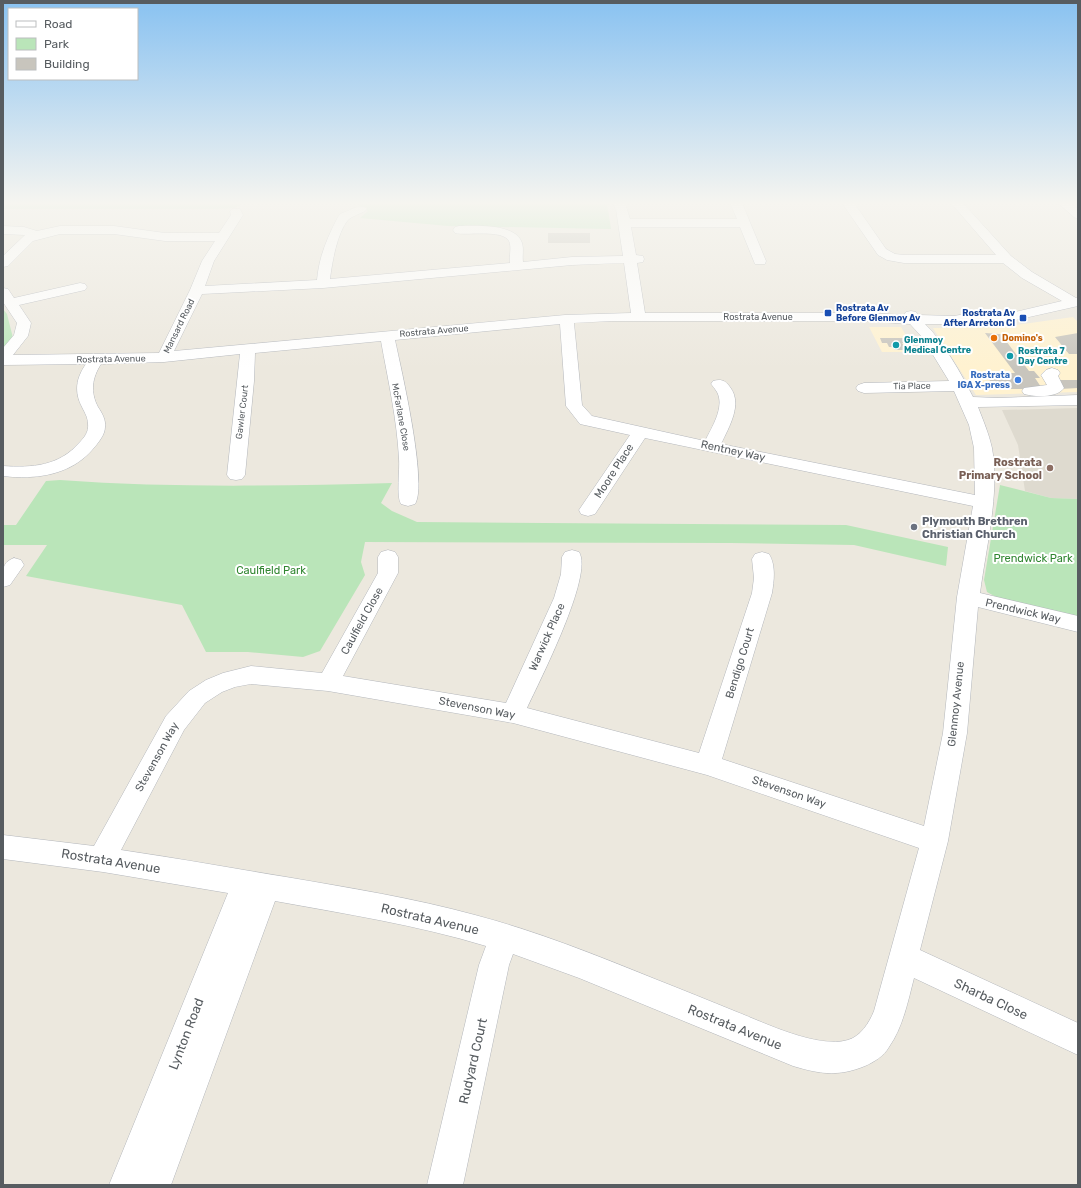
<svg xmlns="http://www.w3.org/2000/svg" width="1081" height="1188" font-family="Rubik,sans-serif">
<rect width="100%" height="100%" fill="#ece8de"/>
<!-- commercial -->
<path fill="#fff2d0" d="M1073 317 1078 322V392L976 395 933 328 1001 327Z
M869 327H901L916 352H882Z"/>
<!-- education -->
<path fill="#dedacf" d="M1078 408V499L1051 498 1025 491 1018 445 1002 410Z"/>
<!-- green -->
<path fill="#bae5b9" d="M3 203H244L235 208 219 209H3Z
M355 203H607L611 229 448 226 360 218 368 211Z
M3 309 7 314 13 338 3 348Z
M60 480C170 488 281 486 392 483L381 503 392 511 417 522 846 525 948 547 946 566 854 545 731 543 365 542 361 562 365 575 320 651 303 657 248 652H206L182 605 26 576 47 545H3V525H16L46 481Z
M1000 485 1051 498 1078 499V618L996 597 987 592 984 580Z"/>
<!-- building -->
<path fill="#c8c5bd" d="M548 233H590V243H548Z
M985 333 1012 335 1017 341H1006L1029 371H1034L1040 378H1035L1041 387 1038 389H996L988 378H992L989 373H1015Z
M1078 333V354H1069L1055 337Z
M880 338H903L906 343H902L906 350H895L893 347H889L887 343H882Z
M1053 380H1078V388L1060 389Z"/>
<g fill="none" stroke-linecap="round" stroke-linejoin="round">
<!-- minor casing -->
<g stroke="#b4b7bc" stroke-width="1">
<path id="minor" d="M613 203H625L630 219H737L730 203H742L766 261 765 264H755L740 227H631L636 255 643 256 644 259 643 262 637 263 645 313H866L904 315 906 312 911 311 916 312 918 315 954 316 965 314 1011 313 1062 301 1022 278 1003 263H904L887 260 878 255 842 203H854L886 249 895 254 904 255H996L951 203H963L1011 256 1032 272 1076 298H1078V306L1011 321 965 322 954 324H925C943 341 962 375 973 397L998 398 1078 395V405L978 407C983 420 989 434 992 448 1000 493 986 547 980 593L1078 616V632L978 607 967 733 948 841 920 950 1078 1023V1055L914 978C908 1001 903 1027 889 1047 884 1056 874 1062 865 1066 838 1077 820 1074 793 1066L579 978 513 954 509 965 463 1185H427L479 965 486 946C417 925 346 914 275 901L171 1185H109L228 893 103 872 3 859V835L94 846 166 716 189 691 206 680 223 673 251 666 322 673 378 573V557L381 552 388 550 395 552 398 557V573L343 676 506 703 554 598 561 574 562 557 565 552 572 550 579 552C594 575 539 682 527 708L699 753 752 593 754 578 752 559 755 554 762 552 769 554C776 565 774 581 772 593L722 759 924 826 943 733 957 597 973 506 645 438 595 514 588 516 581 514 579 510 630 435 580 424 566 406 560 324 395 340C401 368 428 484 415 504L408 506 401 504C396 496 400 470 399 459 397 419 388 380 381 341L255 353 254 381 245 475 242 479 236 480 230 479 227 475 240 354 164 362 101 364C92 378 90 392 98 407 102 413 106 420 105 427 105 435 98 443 93 449 71 475 36 480 3 476V466C32 468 59 466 79 443 84 438 89 432 88 424 88 418 85 413 82 407 74 392 76 378 86 364L3 365V348L14 335 17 323 3 302V288L8 289 14 298 80 283 85 284 87 287 85 290 19 305 31 323 28 336 13 355 159 353 190 290 202 261 215 241H165L114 234H60L33 241 8 266 3 267V256L25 235 3 234V226L24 227 37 231 60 226H114L165 233H219L231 215 230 211 232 209H240L243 215 214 261 205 286 317 280C319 257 327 238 338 217L340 214 357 207H365L367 209 365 211C360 214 352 216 348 220 337 233 332 263 330 279L510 263C509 256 512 247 509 241 502 229 467 236 455 233L453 230 455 227 459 226C475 226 516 223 522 243 524 249 522 256 523 262L572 257 623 256 616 209ZM624 263 631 313 565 315 174 351 202 294 323 288 572 265ZM612 321H866L910 324 922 337 949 381 864 383 858 385 856 388 858 391 864 393 954 391 969 425 974 448 975 495 721 444C729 427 743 404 730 387 725 380 721 379 713 381L711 384C713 386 715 389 717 392 725 407 712 427 705 441L592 416 582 405 574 323ZM251 684 328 691 513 723 707 775 919 848 874 1011C869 1023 861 1036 848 1040 818 1049 765 1023 737 1012 710 1001 683 990 655 979 596 955 536 931 475 915 413 898 350 888 286 877 231 868 176 858 121 850L184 730 205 703 222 692 235 687Z
M1058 203H1071L1078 209V219L1074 217Z
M1052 368 1058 370 1060 373 1058 376 1064 388C1057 398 1035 397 1024 394L1022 391 1024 388 1047 385 1041 375 1046 370Z
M14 558 21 560 24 565 10 585 3 587C3 574 0 563 14 558Z"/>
</g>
<!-- minor -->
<use href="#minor" fill="#fff" fill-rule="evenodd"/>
</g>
<!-- sky -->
<linearGradient id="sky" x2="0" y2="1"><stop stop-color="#89c2f1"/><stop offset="0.55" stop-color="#f6f5f0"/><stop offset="1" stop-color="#f6f5f0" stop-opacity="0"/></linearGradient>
<rect width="1081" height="369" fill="url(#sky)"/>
<!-- markers -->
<g fill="#1a4fb4" stroke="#fff" stroke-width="1.5">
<rect x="824" y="309" width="8" height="8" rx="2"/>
<rect x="1019" y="314" width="8" height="8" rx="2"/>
</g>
<circle fill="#e8710a" stroke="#fff" stroke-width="1.5" cx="994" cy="338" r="4"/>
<g fill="#0f9aa8" stroke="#fff" stroke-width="1.5">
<circle cx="896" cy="345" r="4"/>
<circle cx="1010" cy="356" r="4"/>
</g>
<circle fill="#3f7fe0" stroke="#fff" stroke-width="1.5" cx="1018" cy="380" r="4"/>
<circle fill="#8d6e63" stroke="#fff" stroke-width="1.5" cx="1050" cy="468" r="4"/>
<circle fill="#6b7280" stroke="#fff" stroke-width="1.5" cx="914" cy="527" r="4"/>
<g text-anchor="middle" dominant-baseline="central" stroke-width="4" stroke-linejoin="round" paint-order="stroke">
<!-- far-transit labels -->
<g font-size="9" font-weight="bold" fill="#164399" stroke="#fff" text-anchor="start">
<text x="836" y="308">Rostrata Av<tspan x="836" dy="10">Before Glenmoy Av</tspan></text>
<text x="1015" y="313" text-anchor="end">Rostrata Av<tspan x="1015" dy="10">After Arreton Cl</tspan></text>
</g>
<!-- far-street labels -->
<g font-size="9" fill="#575c60" stroke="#fff">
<text x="758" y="317">Rostrata Avenue</text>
<text transform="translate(179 326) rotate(-64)">Mansard Road</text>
<text transform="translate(434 331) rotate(-5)">Rostrata Avenue</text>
<text transform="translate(111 359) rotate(-1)">Rostrata Avenue</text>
<text transform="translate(912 386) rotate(-1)">Tia Place</text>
<text transform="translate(242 412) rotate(-83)">Gawler Court</text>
<text transform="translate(401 417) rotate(80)">McFarlane Close</text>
</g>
<!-- far-food labels -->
<g font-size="9" font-weight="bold" fill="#c56008" stroke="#fff" text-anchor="start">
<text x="1002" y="338">Domino's</text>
</g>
<!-- far-culture labels -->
<g font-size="9" font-weight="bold" fill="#0d838f" stroke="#fff" text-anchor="start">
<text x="904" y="340">Glenmoy<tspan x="904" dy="10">Medical Centre</tspan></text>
<text x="1018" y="351">Rostrata 7<tspan x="1018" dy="10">Day Centre</tspan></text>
</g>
<!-- far-shop labels -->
<g font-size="9" font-weight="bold" fill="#366cbe" stroke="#fff" text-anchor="end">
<text x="1010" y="375">Rostrata<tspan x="1010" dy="10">IGA X-press</tspan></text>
</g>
<!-- street labels -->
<g font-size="11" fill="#575c60" stroke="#fff">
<text transform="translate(733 451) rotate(12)">Rentney Way</text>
<text transform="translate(614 471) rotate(-57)">Moore Place</text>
<text transform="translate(1023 611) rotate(13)">Prendwick Way</text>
<text transform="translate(362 621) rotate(-61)">Caulfield Close</text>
<text transform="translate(547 637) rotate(-66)">Warwick Place</text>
<text transform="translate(740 663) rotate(-73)">Bendigo Court</text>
<text transform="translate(956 704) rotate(-84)">Glenmoy Avenue</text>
<text transform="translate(477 708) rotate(11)">Stevenson Way</text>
<text transform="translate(157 757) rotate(-61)">Stevenson Way</text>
<text transform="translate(789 792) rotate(19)">Stevenson Way</text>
</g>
<!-- education labels -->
<g font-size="11" font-weight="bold" fill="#785e54" stroke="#fff" text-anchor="end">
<text x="1042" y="462">Rostrata<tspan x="1042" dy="13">Primary School</tspan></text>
</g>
<!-- worship labels -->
<g font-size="11" font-weight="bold" fill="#5b616d" stroke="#fff" text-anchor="start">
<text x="922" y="521">Plymouth Brethren<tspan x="922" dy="13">Christian Church</tspan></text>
</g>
<!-- park labels -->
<g font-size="11" fill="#318631" stroke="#fff">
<text x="1033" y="558">Prendwick Park</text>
<text x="271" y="570">Caulfield Park</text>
</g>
<!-- near-street labels -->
<g font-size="13" fill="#575c60" stroke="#fff">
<text transform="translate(111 861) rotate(9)">Rostrata Avenue</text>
<text transform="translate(430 919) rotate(13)">Rostrata Avenue</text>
<text transform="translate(991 999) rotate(25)">Sharba Close</text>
<text transform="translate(735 1027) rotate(22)">Rostrata Avenue</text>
<text transform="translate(186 1034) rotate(-69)">Lynton Road</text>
<text transform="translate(473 1061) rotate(-77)">Rudyard Court</text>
</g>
</g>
<!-- border -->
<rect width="1081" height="1188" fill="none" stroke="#575c60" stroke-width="8"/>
<!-- legend -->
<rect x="8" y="8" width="130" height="72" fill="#ffffff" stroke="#bcbebf"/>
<rect x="16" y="21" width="20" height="6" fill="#ffffff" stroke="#bcbebf"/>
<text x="44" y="28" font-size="12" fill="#575c60">Road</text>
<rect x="16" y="38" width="20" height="12" fill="#bae5b9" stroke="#bcbebf"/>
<text x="44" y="48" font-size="12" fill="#575c60">Park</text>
<rect x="16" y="58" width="20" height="12" fill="#c8c5bd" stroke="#bcbebf"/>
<text x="44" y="68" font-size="12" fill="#575c60">Building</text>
</svg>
